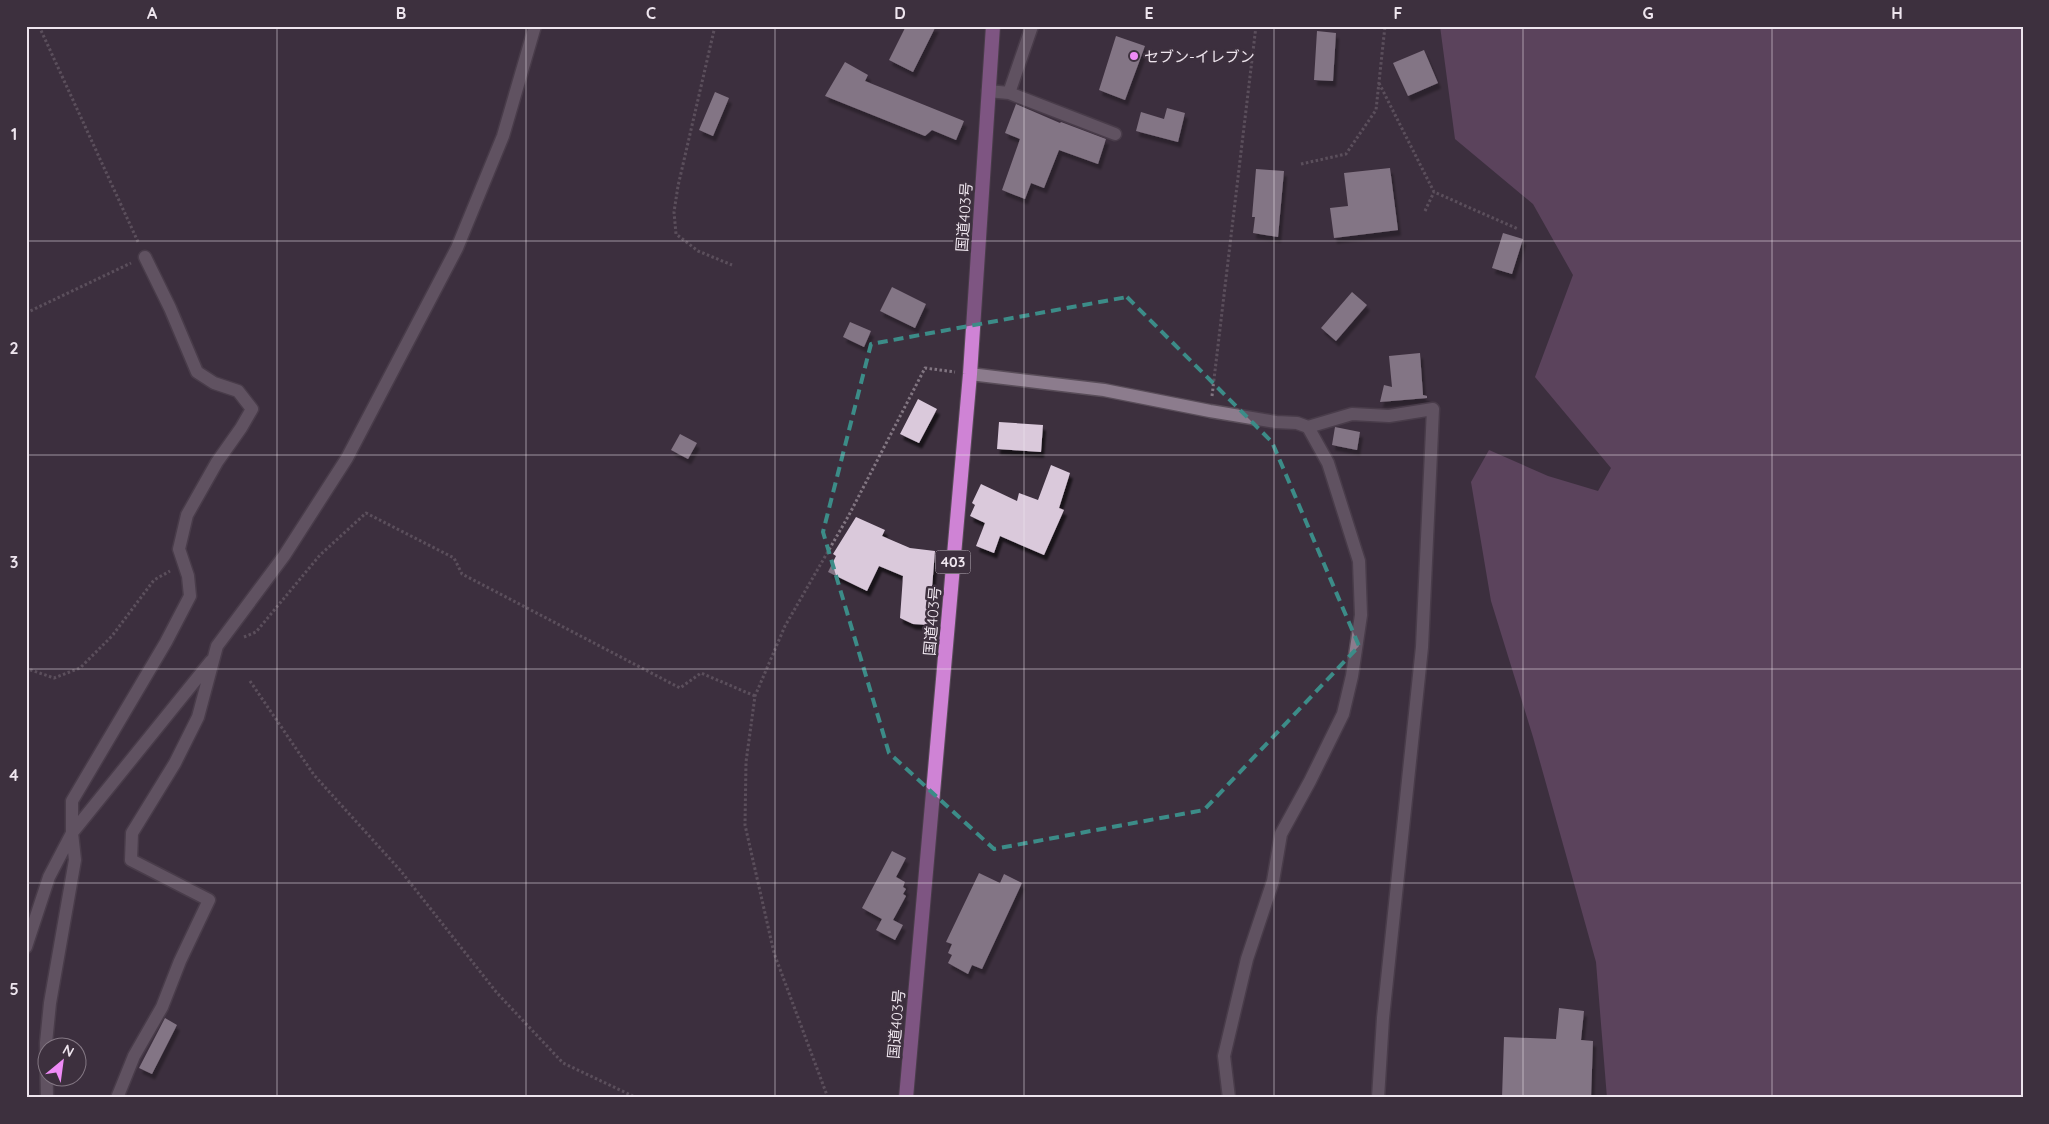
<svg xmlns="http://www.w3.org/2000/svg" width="2049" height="1124" font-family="Quicksand,'Noto Sans JP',sans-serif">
<defs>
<filter id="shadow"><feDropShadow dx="3" dy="5.5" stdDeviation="1" flood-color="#0009"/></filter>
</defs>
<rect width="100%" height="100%" fill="#3d303e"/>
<!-- forest -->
<path fill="#805b82" d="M1440 26H2023V1098H1607L1596 962 1533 737 1491 601 1471 482 1489 450 1548 476 1598 491 1611 468 1535 377 1573 275 1533 204 1455 139Z"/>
<!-- building -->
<path fill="#dac9db" filter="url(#shadow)" d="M906 26H936L913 72 889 60Z
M1317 31 1336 33 1333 81 1314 80Z
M1116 36 1145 46 1125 100 1099 90Z
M1424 50 1438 83 1408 96 1393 63Z
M845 62 868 75 865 81 964 121 956 140 932 130 925 136 825 96Z
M715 92 729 98 713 136 699 130Z
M1016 104 1060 123 1061 122 1106 139 1098 164 1059 150 1044 188 1031 183 1025 199 1002 190 1020 139 1005 133Z
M1167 108 1185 113 1178 142 1136 131 1141 112 1164 119Z
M1390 168 1398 230 1334 238 1330 208 1348 206 1344 173Z
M1256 169 1284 171 1278 237 1253 233 1255 217H1252Z
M1503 233 1523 239 1512 274 1492 268Z
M892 287 926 304 915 328 880 311Z
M1352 292 1367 305 1336 341 1321 328Z
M850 322 871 331 864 347 843 337Z
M1420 353 1423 395 1427 396V398L1380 402 1384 385 1392 387 1389 356Z
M918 399 937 409 919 443 900 434Z
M999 422 1043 425 1041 452 997 449Z
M1335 427 1360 432 1357 450 1332 445Z
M680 434 697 443 688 459 671 450Z
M1051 465 1070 473 1059 508 1064 510 1044 555 1000 536 994 553 976 546 985 523 970 516 975 505 972 503 981 484 1017 501 1019 493 1038 500Z
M856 517 885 530 882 536 910 548 935 551 929 625 913 624 900 618 903 576 879 566 867 591 828 572 836 556 833 554Z
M892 851 906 858 896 877 905 882 903 887 906 889 903 894 906 896 893 920 903 925 895 940 876 930 882 919 862 908Z
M979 873 1000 883 1004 874 1022 883 982 969 972 965 968 974 948 963 952 955 948 953 952 944 946 942Z
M1559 1008 1584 1011 1581 1040 1593 1041 1591 1098H1502L1504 1037 1556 1039Z
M165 1018 177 1025 152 1074 139 1068Z"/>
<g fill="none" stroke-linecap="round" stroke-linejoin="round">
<!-- minor casing -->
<g stroke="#594d59" stroke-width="15">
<path id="minor" d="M988 91 1009 93 1115 134
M1009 93 1032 26
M970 374 1104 390 1210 411 1276 422 1297 423 1308 427 1352 414 1389 416 1433 409 1422 647 1383 1018 1378 1098
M26 947 49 877 72 833 211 661
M47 1098 46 1043 50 1003 75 860 72 833V801L166 642 190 596 188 576 179 549 187 515 217 462 241 428 252 409 238 391 214 383 197 372 170 308 145 257
M117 1098 134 1056 162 1007 180 961 209 900 131 860 132 833 175 763 198 717 217 646 284 556 347 458 457 248 503 136 535 26
M1229 1098 1224 1056 1247 959 1273 881 1281 834 1310 781 1343 714 1352 676 1361 615 1359 561 1328 463 1308 427"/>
</g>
<!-- trunk casing -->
<g stroke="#594d59" stroke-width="16">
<path id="trunk" d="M906 1098 970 374 993 26"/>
</g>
<!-- path -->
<path stroke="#827682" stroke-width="3" stroke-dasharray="2.5 2.5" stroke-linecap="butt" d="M39 26 139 244
M715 26 678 186 674 212 676 234 698 251 732 265
M1379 83 1434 192 1518 229
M1301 164 1346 154 1376 110 1385 26
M1425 211 1434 192
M26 313 131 263
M1212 396 1256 26
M244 637 256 632 320 555 366 513 454 558 462 574 680 688 701 673 755 696
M26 667 28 669 54 678 80 668 112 636 154 580 170 571
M250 681 314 775 400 870 497 993 563 1063 637 1098
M828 1098 774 953 745 825 746 762 755 696 785 626 849 515 925 368 955 372"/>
<!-- minor -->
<use href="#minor" stroke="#8c7c8d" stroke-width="12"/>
<!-- trunk -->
<use href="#trunk" stroke="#cf83d5" stroke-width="14"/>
</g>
<!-- marked area -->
<path d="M0 0H2049V1124H0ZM1127 297 1272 442 1359 646 1204 810 994 849 889 753 823 532 871 344Z" fill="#3d303e" fill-opacity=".55" fill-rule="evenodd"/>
<path fill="none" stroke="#3c8c88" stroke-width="4" stroke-dasharray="10 6" stroke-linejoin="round" d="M1127 297 1272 442 1359 646 1204 810 994 849 889 753 823 532 871 344Z"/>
<!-- grid -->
<path fill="none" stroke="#eee5ee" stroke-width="1" stroke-opacity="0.55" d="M277 26V1098M526 26V1098M775 26V1098M1024 26V1098M1274 26V1098M1523 26V1098M1772 26V1098M26 241H2023M26 455H2023M26 669H2023M26 883H2023"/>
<!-- markers -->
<circle fill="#ef8bf7" stroke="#3d303e" stroke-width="2" cx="1134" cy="56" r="5"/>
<g text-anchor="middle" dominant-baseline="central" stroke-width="5" stroke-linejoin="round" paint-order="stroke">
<!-- shield labels -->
<rect fill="#3d303e" stroke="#b9afb9" stroke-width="1" x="935.5" y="550.5" width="35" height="23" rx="4"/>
<g font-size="14" font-weight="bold" fill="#eee5ee">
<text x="953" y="562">403</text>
</g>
<!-- poi labels -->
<g font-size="15" fill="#eee5ee" stroke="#3d303e" text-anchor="start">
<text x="1144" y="56">セブン-イレブン</text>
</g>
<!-- street labels -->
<g font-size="15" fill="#eee5ee" stroke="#3d303e">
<text transform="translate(964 217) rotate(-86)">国道403号</text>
<text transform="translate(932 621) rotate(-85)">国道403号</text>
<text transform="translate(896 1024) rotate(-85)">国道403号</text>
</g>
</g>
<!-- border -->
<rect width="2049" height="1124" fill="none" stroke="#3d303e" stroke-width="55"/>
<!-- north arrow -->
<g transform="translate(62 1062) rotate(29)"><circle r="24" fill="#3d303e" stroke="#847884"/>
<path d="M0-4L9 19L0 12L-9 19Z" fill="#ef8bf7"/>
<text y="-8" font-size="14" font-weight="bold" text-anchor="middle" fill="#eee5ee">N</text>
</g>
<rect x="28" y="28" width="1994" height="1068" fill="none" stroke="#eee5ee" stroke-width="2"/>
<g font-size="16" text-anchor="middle" font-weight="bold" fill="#eee5ee">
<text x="152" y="19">A</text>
<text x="401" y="19">B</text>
<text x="651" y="19">C</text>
<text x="900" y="19">D</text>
<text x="1149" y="19">E</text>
<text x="1398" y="19">F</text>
<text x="1648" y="19">G</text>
<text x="1897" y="19">H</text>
<text x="14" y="140">1</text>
<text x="14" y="354">2</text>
<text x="14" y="568">3</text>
<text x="14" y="781">4</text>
<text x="14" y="995">5</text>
</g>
</svg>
